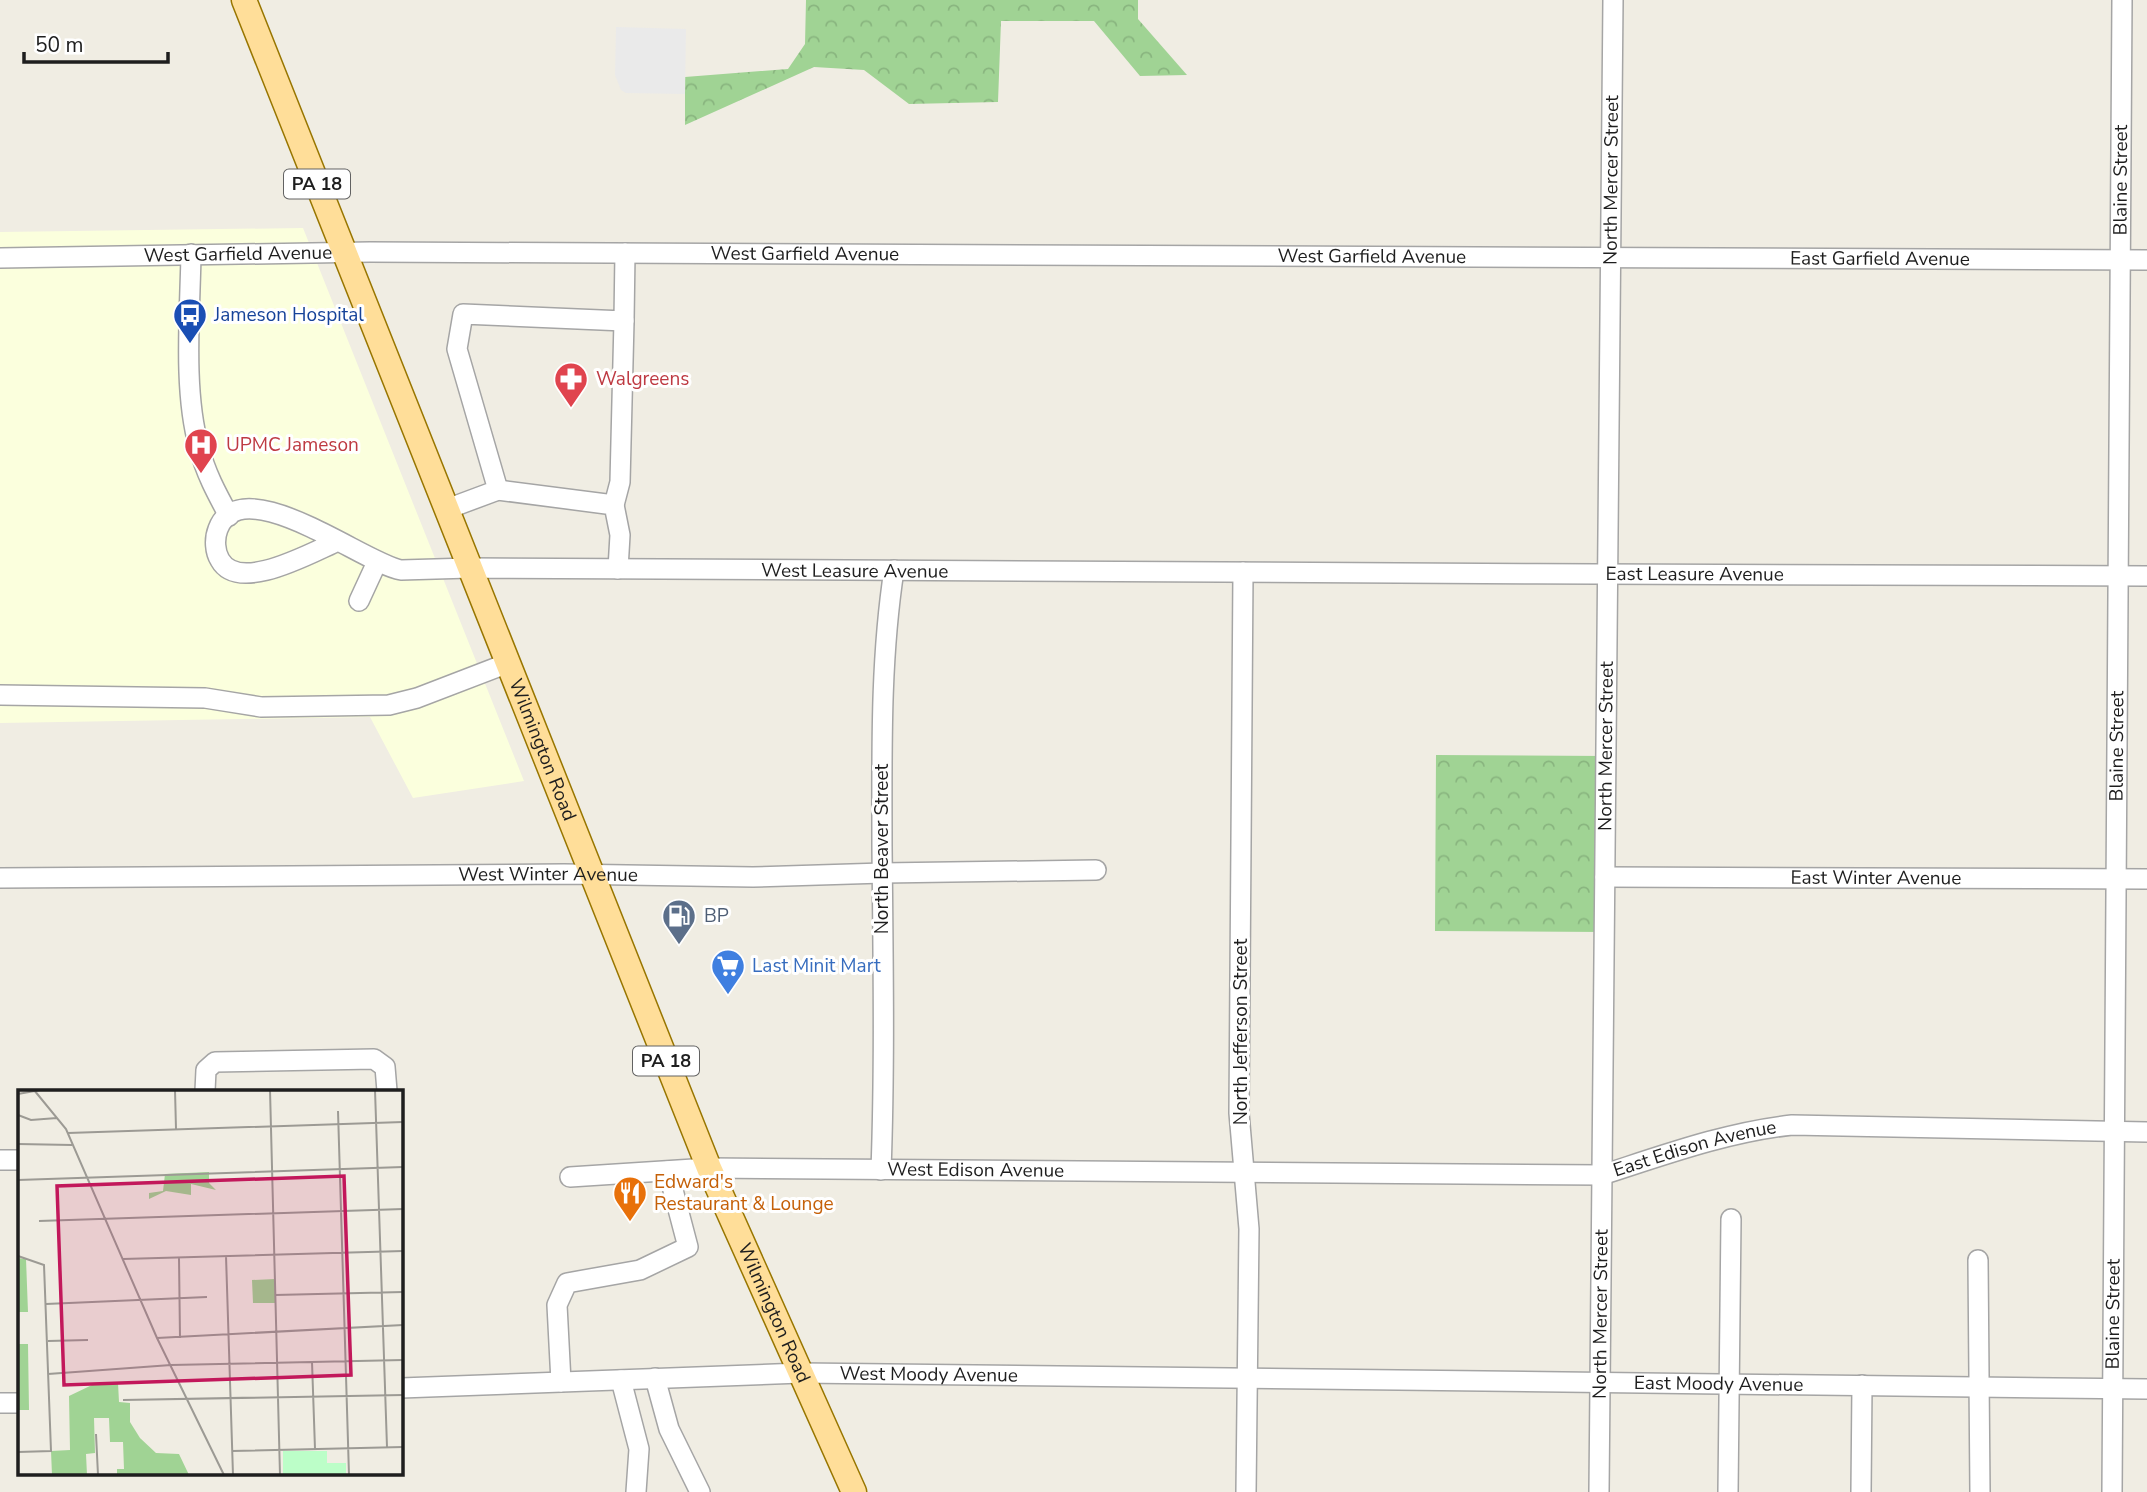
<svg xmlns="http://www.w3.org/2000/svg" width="2147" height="1492" font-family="'Nunito Sans',sans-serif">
<defs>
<pattern id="forest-crowns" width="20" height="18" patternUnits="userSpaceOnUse" patternTransform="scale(1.75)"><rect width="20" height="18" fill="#a0d394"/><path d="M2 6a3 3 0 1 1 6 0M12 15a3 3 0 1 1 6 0" fill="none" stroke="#89b57f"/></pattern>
</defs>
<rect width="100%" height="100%" fill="#f0ede3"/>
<!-- education -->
<path fill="#fbffdd" d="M303 228 524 781 413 798 370 717 0 723V232Z"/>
<!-- forest -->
<path fill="url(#forest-crowns)" d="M806 0H1138V19L1187 75 1140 76 1094 21H1001L998 102 909 104 864 70 814 67 685 125V77L788 69 805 44Z
M1436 755 1606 756 1604 932 1435 931Z"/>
<!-- parking -->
<path fill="#eaeaea" d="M616 27 686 29 685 94 626 93 621 90 615 75Z"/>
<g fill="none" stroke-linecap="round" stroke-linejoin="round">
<!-- minor casing -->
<g stroke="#a5a5a5" stroke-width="22">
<g id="minor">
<path d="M191 254C190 313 183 391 199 447 205 472 217 494 229 516"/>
<path id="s1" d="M0 258 370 252 2147 260"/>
<path d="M498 490 614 505 620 535 618 569"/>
<path d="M614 505 620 482 624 321"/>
<path d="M447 509 498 490 457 349 463 314 624 321 625 253"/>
<path id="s2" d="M338 541C312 552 239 594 220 560 215 552 214 539 218 529 241 468 365 564 401 570L470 568C1029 574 1588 573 2147 576"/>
<path d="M1243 572 1239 1113 1249 1229 1246 1492"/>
<path d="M359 601 377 562"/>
<path d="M0 695 205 698 261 707 389 705 417 698 508 663"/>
<path id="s3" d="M1605 877 2147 879"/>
<path id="s4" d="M0 878 564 874 753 877 883 873 1096 870"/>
<path d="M205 1091 206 1070 215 1062 374 1059 385 1067 387 1091"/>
<path d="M0 1160H19"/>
<path d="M881 1170C885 1062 883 954 882 846 882 753 880 662 894 570"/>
<path id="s5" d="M570 1177 709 1168 1602 1175C1664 1155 1727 1132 1792 1125L2147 1132"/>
<path d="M1978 1260 1980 1492"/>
<path d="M655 1378 669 1429 700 1492"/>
<path d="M621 1380 639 1449 636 1492"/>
<path d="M561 1382 557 1305 567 1283 640 1270 688 1247 668 1171"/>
<path id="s6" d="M401 1388 801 1373 2147 1389"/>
<path d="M0 1403H19"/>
<path id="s7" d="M1599 1492 1613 0"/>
<path d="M1728 1492 1731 1219"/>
<path d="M1861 1492 1862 1385"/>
<path id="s8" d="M2112 1492 2122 0"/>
</g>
</g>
<!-- major casing -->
<g stroke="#987600" stroke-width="27">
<g id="major">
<path id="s9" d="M244 0 709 1168 854 1492"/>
</g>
</g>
<!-- minor -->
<use href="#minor" stroke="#fff" stroke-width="19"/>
<!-- major -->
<use href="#major" stroke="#ffde99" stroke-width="24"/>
</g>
<!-- icons -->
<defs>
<g id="bus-pin" transform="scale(1.75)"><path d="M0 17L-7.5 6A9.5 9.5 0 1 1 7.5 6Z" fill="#1a4fb4" stroke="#fff"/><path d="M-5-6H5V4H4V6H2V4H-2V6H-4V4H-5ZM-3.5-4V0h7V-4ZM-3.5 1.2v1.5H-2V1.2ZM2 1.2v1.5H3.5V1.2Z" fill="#fff"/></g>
<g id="pharmacy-pin" transform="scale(1.75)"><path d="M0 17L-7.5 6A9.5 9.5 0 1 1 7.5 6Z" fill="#e0444e" stroke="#fff"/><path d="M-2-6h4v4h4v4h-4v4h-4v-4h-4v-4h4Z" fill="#fff"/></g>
<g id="hospital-pin" transform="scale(1.75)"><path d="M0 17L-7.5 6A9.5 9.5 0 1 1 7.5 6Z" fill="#e0444e" stroke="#fff"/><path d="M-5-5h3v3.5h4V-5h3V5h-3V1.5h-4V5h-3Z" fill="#fff"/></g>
<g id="fuel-pin" transform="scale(1.75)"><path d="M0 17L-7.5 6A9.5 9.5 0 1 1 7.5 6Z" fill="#5c6f8a" stroke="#fff"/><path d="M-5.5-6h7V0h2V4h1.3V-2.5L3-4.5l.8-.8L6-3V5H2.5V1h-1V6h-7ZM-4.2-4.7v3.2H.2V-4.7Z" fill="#fff"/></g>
<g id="supermarket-pin" transform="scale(1.75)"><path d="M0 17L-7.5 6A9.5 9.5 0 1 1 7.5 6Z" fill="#3f7fe0" stroke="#fff"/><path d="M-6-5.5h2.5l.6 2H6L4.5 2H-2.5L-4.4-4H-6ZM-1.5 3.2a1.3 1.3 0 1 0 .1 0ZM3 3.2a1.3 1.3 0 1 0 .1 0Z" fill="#fff"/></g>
<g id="restaurant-pin" transform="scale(1.75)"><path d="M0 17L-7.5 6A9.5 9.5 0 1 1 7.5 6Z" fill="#e8710a" stroke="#fff"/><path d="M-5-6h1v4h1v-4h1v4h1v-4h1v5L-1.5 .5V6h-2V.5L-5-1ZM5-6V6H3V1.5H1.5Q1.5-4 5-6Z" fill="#fff"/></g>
</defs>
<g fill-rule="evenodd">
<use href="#bus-pin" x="190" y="315"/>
<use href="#pharmacy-pin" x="571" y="379"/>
<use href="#hospital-pin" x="201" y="445"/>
<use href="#fuel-pin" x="679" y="916"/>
<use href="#supermarket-pin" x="728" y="966"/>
<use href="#restaurant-pin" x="630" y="1193"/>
</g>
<g text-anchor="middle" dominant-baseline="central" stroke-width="6" stroke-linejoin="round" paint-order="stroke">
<!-- shield labels -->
<g fill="#fff" stroke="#626262" stroke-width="2">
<rect x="284" y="169.5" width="66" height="29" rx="5"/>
<rect x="633" y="1046.5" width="66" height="29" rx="5"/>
</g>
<g font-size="18" font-weight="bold" fill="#1e1e1e">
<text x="317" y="184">PA 18</text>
<text x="666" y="1061">PA 18</text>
</g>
<!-- street labels -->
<g font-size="19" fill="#1e1e1e" stroke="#fff">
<text stroke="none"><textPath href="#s7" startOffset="1312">North Mercer Street</textPath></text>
<text stroke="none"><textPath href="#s8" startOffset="1312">Blaine Street</textPath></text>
<text stroke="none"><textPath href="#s1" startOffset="238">West Garfield Avenue</textPath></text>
<text stroke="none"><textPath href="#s1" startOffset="805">West Garfield Avenue</textPath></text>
<text stroke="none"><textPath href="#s1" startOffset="1372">West Garfield Avenue</textPath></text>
<text stroke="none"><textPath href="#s1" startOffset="1880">East Garfield Avenue</textPath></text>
<text stroke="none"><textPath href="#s2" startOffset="819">West Leasure Avenue</textPath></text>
<text stroke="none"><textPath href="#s2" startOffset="1659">East Leasure Avenue</textPath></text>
<text stroke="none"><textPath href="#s7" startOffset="746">North Mercer Street</textPath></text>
<text stroke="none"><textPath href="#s8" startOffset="746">Blaine Street</textPath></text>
<text stroke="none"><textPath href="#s9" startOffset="807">Wilmington Road</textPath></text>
<text transform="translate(882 849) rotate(-90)">North Beaver Street</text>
<text stroke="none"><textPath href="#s4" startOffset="548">West Winter Avenue</textPath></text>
<text stroke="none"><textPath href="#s3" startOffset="271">East Winter Avenue</textPath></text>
<text transform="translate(1241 1032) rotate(-90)">North Jefferson Street</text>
<text stroke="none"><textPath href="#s5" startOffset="1129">East Edison Avenue</textPath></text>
<text stroke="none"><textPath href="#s5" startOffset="406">West Edison Avenue</textPath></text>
<text stroke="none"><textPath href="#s9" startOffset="1416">Wilmington Road</textPath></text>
<text stroke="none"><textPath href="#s7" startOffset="178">North Mercer Street</textPath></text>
<text stroke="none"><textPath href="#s8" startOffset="178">Blaine Street</textPath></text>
<text stroke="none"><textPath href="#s6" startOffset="528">West Moody Avenue</textPath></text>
<text stroke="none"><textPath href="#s6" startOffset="1318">East Moody Avenue</textPath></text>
</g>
<!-- transit labels -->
<g font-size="19" fill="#164399" stroke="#fff" text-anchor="start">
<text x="214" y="315">Jameson Hospital</text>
</g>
<!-- health labels -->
<g font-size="19" fill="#be3a42" stroke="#fff" text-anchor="start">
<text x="596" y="379">Walgreens</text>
<text x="226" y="445">UPMC Jameson</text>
</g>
<!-- service labels -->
<g font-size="19" fill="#4e5e75" stroke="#fff" text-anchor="start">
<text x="704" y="916">BP</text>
</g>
<!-- shop labels -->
<g font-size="19" fill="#366cbe" stroke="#fff" text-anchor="start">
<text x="752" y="966">Last Minit Mart</text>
</g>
<!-- food labels -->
<g font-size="19" fill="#c56008" stroke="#fff" text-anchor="start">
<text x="654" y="1182">Edward's<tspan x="654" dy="22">Restaurant &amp; Lounge</tspan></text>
</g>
</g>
<!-- overview -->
<g transform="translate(18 1090)">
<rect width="385" height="385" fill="#f0ede3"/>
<path d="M191 82V93L198 100 173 94V105L148 101 131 109V103L145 101 147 84ZM0 168 8 169 10 222H0ZM257 189 258 213H235L234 190ZM0 254H10L11 320H0ZM100 293 101 312 112 313V332L122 348 138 363 161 364 171 385H99V379H106L105 352H92L91 328H76L77 363 68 364 69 385H34L33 361 52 360 51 306 74 295Z" fill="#a0d394"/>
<path d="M265 361H309V373H328V385H265Z" fill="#bcfec8"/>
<path fill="none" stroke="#9c9a94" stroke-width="2" d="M16 0 48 39 139 248 206 385M157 0 158 39M252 0 262 385M357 0 369 357M0 4 22 0M320 21 331 385M0 25 13 30 39 28M50 43 385 32M0 54 54 55M0 90 385 77M21 131 385 119M0 166 26 175 33 361 0 362M208 166 215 385M161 168 162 248M105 169 385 161M257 205 385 202M28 214 189 207M139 248 385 235M30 251 70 250M294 272 297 359M30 284 153 275 385 270M105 310 385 305M78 344 80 385M214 361 385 357"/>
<path fill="#c2185b" fill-opacity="0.15" stroke="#c2185b" stroke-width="3.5" d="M326 86 333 285 46 295 39 96Z"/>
<rect width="385" height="385" fill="none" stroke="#1e1e1e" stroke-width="3.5"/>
</g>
<!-- scale -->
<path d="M24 52v10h144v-10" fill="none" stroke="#1e1e1e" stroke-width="3.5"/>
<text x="35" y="52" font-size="21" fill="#1e1e1e" stroke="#ffffff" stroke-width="5" paint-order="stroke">50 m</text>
</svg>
